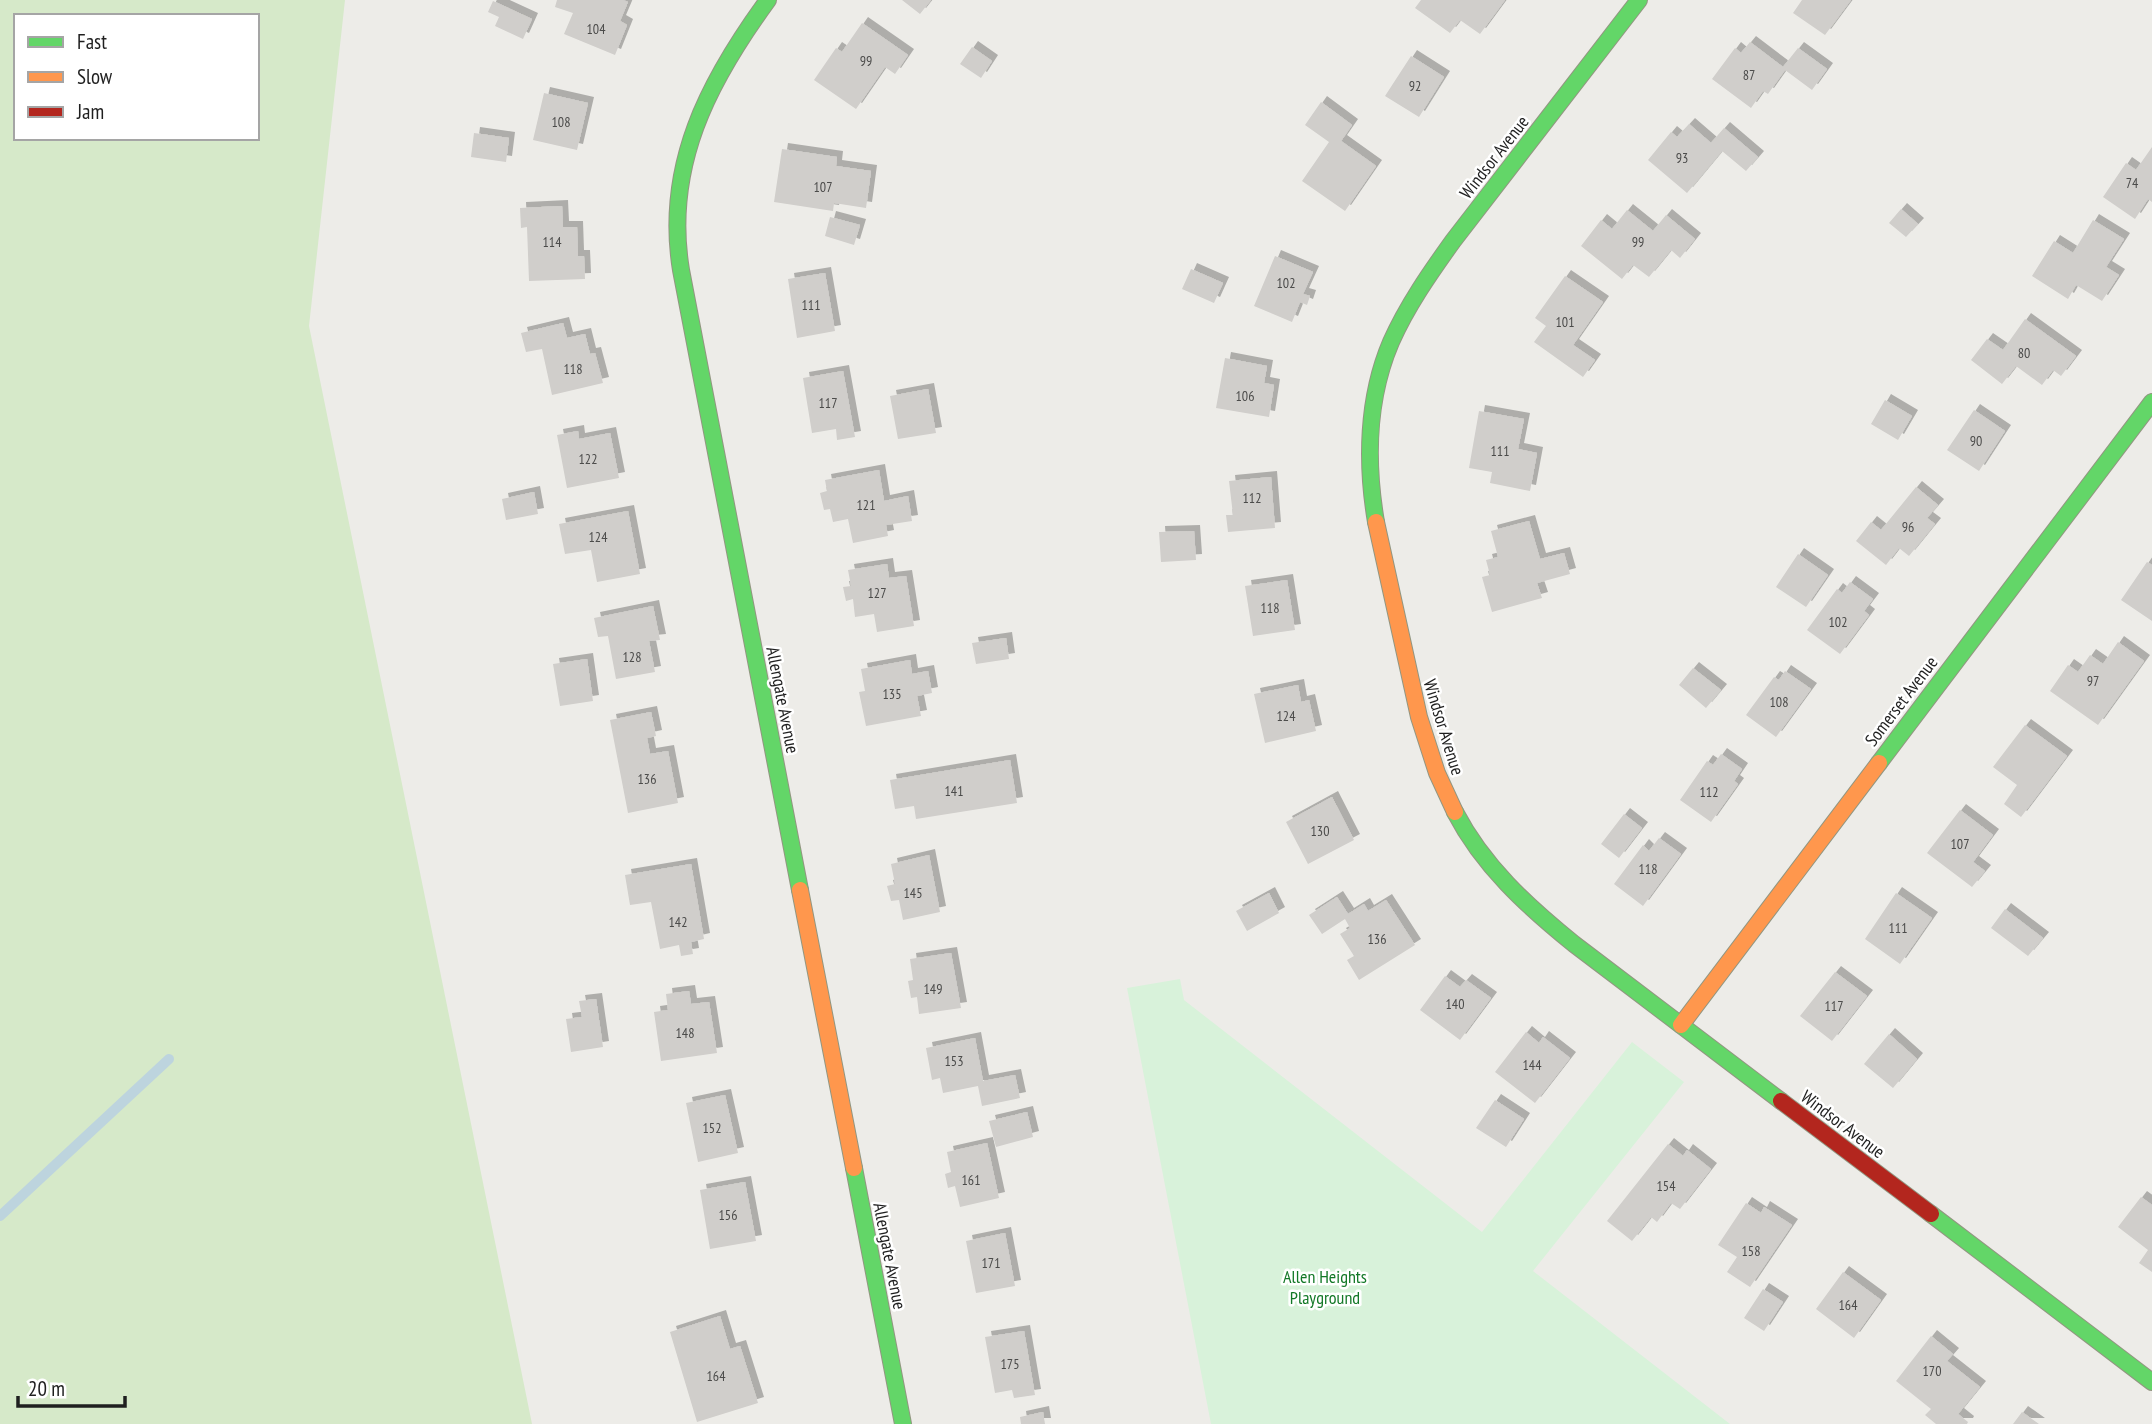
<svg xmlns="http://www.w3.org/2000/svg" width="2152" height="1424" font-family="'PT Sans Narrow',sans-serif">
<defs>
<filter id="shadow"><feDropShadow dx="6" dy="-6" stdDeviation="0" flood-color="#0004"/></filter>
</defs>
<rect width="100%" height="100%" fill="#edece8"/>
<!-- grass -->
<path fill="#d6e9c9" fill-rule="evenodd" d="M0 0H345L309 326 532 1424H0ZM16 16H257V138H16Z"/>
<!-- park -->
<path fill="#d8f2da" d="M1180 979 1184 1000 1482 1232 1632 1042 1684 1082 1533 1271 1730 1424H1211L1127 988Z"/>
<g fill="none" stroke-linecap="round" stroke-linejoin="round">
<!-- stream -->
<path stroke="#bdd4de" stroke-width="10" d="M0 1216 169 1059"/>
</g>
<!-- building -->
<path fill="#d0cecb" filter="url(#shadow)" d="M557 0H623L628 2 620 21 627 25 615 55 564 34 573 13 555 7Z
M902 0H931L920 14Z
M1421 0H1505L1480 34 1460 20 1450 33 1415 8Z
M1802 0H1851L1825 35 1793 13Z
M493 1 532 19 523 39 495 26 499 17 488 12Z
M862 23 908 55 895 74 885 67 856 109 814 80 836 48 842 52Z
M1750 42 1783 67 1798 48 1827 69 1812 90 1785 70 1768 94 1763 91 1751 108 1712 79 1735 48 1741 53Z
M972 47 992 61 981 78 960 64Z
M1411 56 1444 77 1419 117 1385 96Z
M544 93 588 103 577 150 533 140Z
M1321 102 1352 125 1341 141 1376 166 1345 211 1302 181 1329 142 1305 125Z
M1689 124 1711 143 1724 128 1758 157 1746 171 1722 151 1687 193 1648 160 1671 132 1677 137Z
M474 133 509 138 506 162 471 157Z
M2152 147V202L2148 199 2135 219 2103 197 2126 163 2136 170Z
M782 149 837 157 836 166 871 171 866 208 834 203 833 211 774 202Z
M562 206 563 227H577L578 256H584L585 279 529 281 527 227 521 228 520 208Z
M1901 209 1918 224 1906 237 1889 223Z
M1627 210 1653 231 1666 215 1695 239 1680 258 1671 250 1649 277 1633 265 1622 279 1581 246 1601 220 1612 229Z
M830 217 860 225 854 245 825 236Z
M2093 220 2124 239 2106 267 2119 275 2102 301 2076 285 2068 299 2032 276 2054 241 2073 253Z
M1275 256 1313 272 1303 294 1310 296 1307 305 1300 302 1292 322 1254 306Z
M1191 269 1223 283 1214 303 1182 289Z
M825 273 835 331 797 338 788 279Z
M1565 276 1603 302 1573 345 1595 360 1583 377 1534 342 1546 326 1535 318Z
M2025 319 2076 356 2061 376 2053 370 2042 385 2016 366 2002 384 1971 360 1987 339 2003 350Z
M563 323 567 338 585 334 590 354 595 353 603 383 552 395 542 349 526 352 521 333Z
M1225 358 1267 366 1264 383 1274 385 1269 417 1216 408Z
M843 371 855 437 837 440 836 429 812 433 803 378Z
M928 389 936 433 898 439 890 396Z
M1885 400 1912 416 1898 440 1871 424Z
M1974 410 2005 431 1979 471 1947 450Z
M1479 411 1524 419 1518 449 1537 453 1530 491 1490 483 1492 472 1469 468Z
M578 431 579 439 610 433 619 478 567 488 557 435Z
M879 470 884 501 908 496 912 521 886 525 888 536 853 543 848 519 833 522 830 509 824 510 820 493 827 491 825 480Z
M1271 477 1275 528 1228 532 1226 515H1233L1229 481Z
M1916 487 1938 505 1927 518 1935 524 1909 556 1899 548 1886 565 1856 541 1871 522 1881 530Z
M534 492 538 514 506 520 502 499Z
M628 511 640 574 597 582 591 550 565 554 559 524Z
M1529 521 1540 559 1564 553 1570 574 1537 583 1542 598 1492 612 1482 577 1490 575 1486 560 1498 557 1491 531Z
M1194 531 1196 560 1161 562 1159 532Z
M1798 554 1828 575 1806 607 1776 587Z
M2147 562 2152 565V621L2121 600Z
M887 564 889 578 906 576 914 626 877 632 874 614 855 617 853 599 846 601 843 587 851 586 848 570Z
M1287 580 1295 630 1253 636 1245 586Z
M1850 582 1873 599 1864 611 1869 615 1840 654 1807 630 1837 589 1842 593Z
M653 606 660 640 649 641 655 672 616 679 608 636 598 637 594 618Z
M1006 638 1009 659 976 664 972 643Z
M2118 642 2144 661 2098 725 2050 691 2068 665 2078 672 2090 655 2103 664Z
M587 659 593 701 560 706 553 664Z
M910 660 912 674 928 671 932 693 917 696 921 716 866 726 859 692 865 691 861 669Z
M1693 668 1721 690 1706 708 1679 685Z
M1785 671 1811 689 1776 737 1746 715 1774 677 1779 680Z
M1298 685 1301 702 1309 700 1316 731 1265 743 1254 694Z
M651 712 656 736 647 738 650 754 668 751 678 803 628 813 610 720Z
M2025 725 2067 756 2021 817 2004 804 2017 785 1993 767Z
M1721 754 1742 769 1734 781 1738 784 1711 822 1680 800 1707 761 1713 765Z
M1010 760 1017 803 916 819 914 806 895 809 890 780Z
M1332 797 1354 840 1308 864 1286 822Z
M1960 810 1993 835 1973 862 1985 871 1972 887 1927 853Z
M1624 814 1642 828 1619 858 1601 844Z
M1659 838 1681 854 1643 906 1614 884 1643 845 1649 851Z
M929 855 940 912 903 920 899 900 891 901 887 886 895 884 891 864Z
M691 864 704 939 691 942 693 954 681 956 679 945 660 949 651 902 630 905 625 875Z
M1269 893 1279 913 1247 931 1236 911Z
M1896 893 1932 918 1900 964 1865 939Z
M1337 897 1348 914 1364 904 1368 911 1386 900 1415 945 1359 980 1347 960 1354 956 1340 934 1350 928 1345 919 1322 934 1309 915Z
M2005 909 2043 938 2028 956 1991 928Z
M951 953 961 1008 919 1014 917 997 911 998 908 981 913 980 910 959Z
M1835 972 1867 996 1832 1041 1800 1016Z
M1445 976 1460 987 1466 980 1491 998 1460 1040 1420 1010Z
M689 991 691 1004 709 1002 717 1053 661 1061 654 1012 668 1010 666 994Z
M596 999 603 1047 571 1052 566 1019 582 1017 579 1001Z
M1526 1032 1539 1043 1543 1037 1570 1058 1535 1103 1495 1072Z
M1889 1034 1917 1059 1893 1088 1864 1064Z
M975 1038 983 1081 1015 1075 1020 1098 982 1106 978 1086 943 1093 940 1078 932 1080 926 1048Z
M725 1095 738 1153 698 1162 686 1103Z
M1495 1100 1524 1119 1506 1147 1476 1128Z
M1027 1112 1033 1137 996 1147 989 1121Z
M987 1143 999 1198 960 1207 955 1186 948 1188 945 1174 951 1172 947 1152Z
M1668 1144 1683 1156 1687 1150 1711 1169 1680 1209 1671 1203 1657 1222 1651 1217 1632 1241 1607 1221Z
M745 1182 756 1241 710 1249 700 1190Z
M2141 1197 2152 1205V1272L2139 1263 2148 1250 2118 1227Z
M1746 1203 1761 1213 1764 1207 1792 1225 1750 1287 1727 1272 1737 1257 1718 1245Z
M1005 1233 1015 1286 976 1293 966 1241Z
M1843 1272 1881 1300 1854 1338 1816 1309Z
M1763 1289 1783 1302 1764 1331 1744 1318Z
M720 1316 730 1349 740 1346 758 1403 697 1422 670 1332Z
M1024 1331 1035 1395 1014 1398 1012 1390 995 1393 985 1337Z
M1931 1336 1953 1354 1947 1361 1980 1387 1958 1414 1968 1422 1967 1424H1936L1925 1415 1931 1409 1896 1381Z
M1043 1412 1045 1424H1021L1020 1417Z
M2022 1412 2039 1424H2013Z"/>
<g fill="none" stroke-linecap="round" stroke-linejoin="round">
<!-- fast casing -->
<g stroke="#929681" stroke-width="18">
<path id="fast" d="M768 0C708 82 664 166 681 270L800 890
M1376 522C1366 463 1367 398 1391 342 1407 306 1430 273 1453 241L1639 0
M1879 763 2152 402
M1455 812C1483 866 1527 906 1574 944L1781 1101
M854 1168 903 1424
M1931 1214 2152 1382"/>
</g>
<!-- slow casing -->
<g stroke="#929681" stroke-width="18">
<path id="slow" d="M1376 522 1419 717 1437 773 1455 812
M800 890 854 1168
M1681 1025 1879 763"/>
</g>
<!-- jam casing -->
<g stroke="#929681" stroke-width="18">
<path id="jam" d="M1781 1101 1931 1214"/>
</g>
<!-- fast -->
<use href="#fast" stroke="#63d668" stroke-width="16"/>
<!-- slow -->
<use href="#slow" stroke="#ff974d" stroke-width="16"/>
<!-- jam -->
<use href="#jam" stroke="#b3261e" stroke-width="16"/>
</g>
<g text-anchor="middle" dominant-baseline="central" stroke-width="5" stroke-linejoin="round" paint-order="stroke">
<!-- number labels -->
<g font-size="14" fill="#4b4b4a">
<text x="596" y="29">104</text>
<text x="866" y="61">99</text>
<text x="1749" y="75">87</text>
<text x="1415" y="86">92</text>
<text x="561" y="122">108</text>
<text x="1682" y="158">93</text>
<text x="2132" y="183">74</text>
<text x="823" y="187">107</text>
<text x="552" y="242">114</text>
<text x="1638" y="242">99</text>
<text x="1286" y="283">102</text>
<text x="811" y="305">111</text>
<text x="1565" y="322">101</text>
<text x="2024" y="353">80</text>
<text x="573" y="369">118</text>
<text x="1245" y="396">106</text>
<text x="828" y="403">117</text>
<text x="1976" y="441">90</text>
<text x="1500" y="451">111</text>
<text x="588" y="459">122</text>
<text x="1252" y="498">112</text>
<text x="866" y="505">121</text>
<text x="1908" y="527">96</text>
<text x="598" y="537">124</text>
<text x="877" y="593">127</text>
<text x="1270" y="608">118</text>
<text x="1838" y="622">102</text>
<text x="632" y="657">128</text>
<text x="2093" y="681">97</text>
<text x="892" y="694">135</text>
<text x="1779" y="702">108</text>
<text x="1286" y="716">124</text>
<text x="647" y="779">136</text>
<text x="954" y="791">141</text>
<text x="1709" y="792">112</text>
<text x="1320" y="831">130</text>
<text x="1960" y="844">107</text>
<text x="1648" y="869">118</text>
<text x="913" y="893">145</text>
<text x="678" y="922">142</text>
<text x="1898" y="928">111</text>
<text x="1377" y="939">136</text>
<text x="933" y="989">149</text>
<text x="1455" y="1004">140</text>
<text x="1834" y="1006">117</text>
<text x="685" y="1033">148</text>
<text x="954" y="1061">153</text>
<text x="1532" y="1065">144</text>
<text x="712" y="1128">152</text>
<text x="971" y="1180">161</text>
<text x="1666" y="1186">154</text>
<text x="728" y="1215">156</text>
<text x="1751" y="1251">158</text>
<text x="991" y="1263">171</text>
<text x="1848" y="1305">164</text>
<text x="1010" y="1364">175</text>
<text x="1932" y="1371">170</text>
<text x="716" y="1376">164</text>
</g>
<!-- street labels -->
<g font-size="18" fill="#1f1f1f" stroke="#fff">
<text transform="translate(1494 157) rotate(-52)">Windsor Avenue</text>
<text transform="translate(783 700) rotate(79)">Allengate Avenue</text>
<text transform="translate(1901 701) rotate(-53)">Somerset Avenue</text>
<text transform="translate(1444 727) rotate(73)">Windsor Avenue</text>
<text transform="translate(1843 1124) rotate(37)">Windsor Avenue</text>
<text transform="translate(890 1256) rotate(79)">Allengate Avenue</text>
</g>
<!-- park labels -->
<g font-size="18" fill="#127826" stroke="#fff">
<text x="1325" y="1276">Allen Heights<tspan x="1325" dy="21">Playground</tspan></text>
</g>
</g>
<!-- legend -->
<rect x="14" y="14" width="245" height="126" fill="#ffffff" stroke="#a5a5a5" stroke-width="2"/>
<rect x="28" y="37" width="35" height="10" fill="#63d668" stroke="#a5a5a5" stroke-width="2"/>
<text x="77" y="49" font-size="21" fill="#1f1f1f">Fast</text>
<rect x="28" y="72" width="35" height="10" fill="#ff974d" stroke="#a5a5a5" stroke-width="2"/>
<text x="77" y="84" font-size="21" fill="#1f1f1f">Slow</text>
<rect x="28" y="107" width="35" height="10" fill="#b3261e" stroke="#a5a5a5" stroke-width="2"/>
<text x="77" y="119" font-size="21" fill="#1f1f1f">Jam</text>
<!-- scale -->
<path d="M18 1396v10h107v-10" fill="none" stroke="#1f1f1f" stroke-width="3.5"/>
<text x="28" y="1396" font-size="21" fill="#1f1f1f" stroke="#ffffff" stroke-width="5" paint-order="stroke">20 m</text>
</svg>
